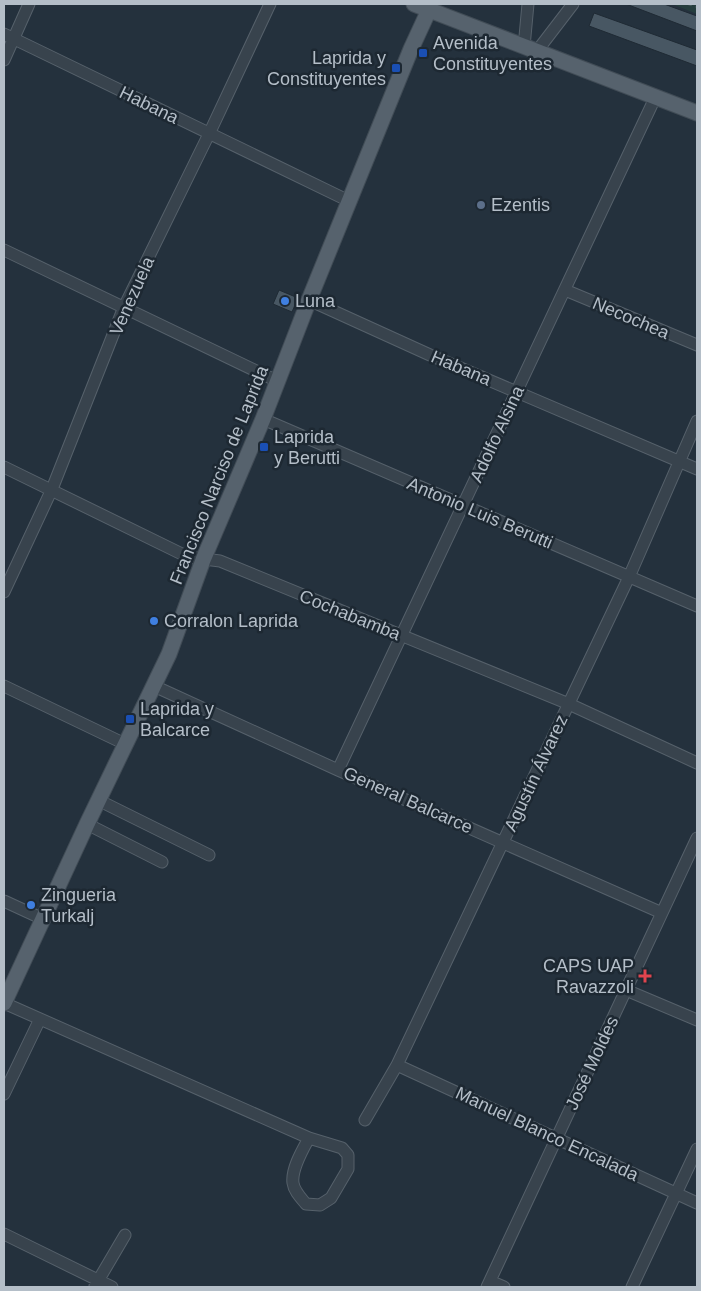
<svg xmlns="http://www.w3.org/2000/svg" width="701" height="1291" font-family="Helvetica,sans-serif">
<rect width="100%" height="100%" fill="#24313d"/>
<!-- green -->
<path fill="#263e3e" d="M672 4H697V14Z"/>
<!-- building -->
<path fill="#485763" stroke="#1f2a34" d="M626 4H664L697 16V31Z
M594 13 697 50V66L589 26Z
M279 290 298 298 292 312 273 304Z"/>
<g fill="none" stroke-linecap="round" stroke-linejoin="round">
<!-- minor casing -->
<g stroke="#56616b" stroke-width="13">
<path id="minor" d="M4 34 349 201
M524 47 528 4
M537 51 573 4
M4 60 29 4
M4 250 277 381
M565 290 697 345
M309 300 430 355 697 469
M263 419 697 606
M4 467 188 557 220 561 569 704 697 763
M4 592 52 489 124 307 209 134 270 4
M4 686 125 744
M154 686 338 770 662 913
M338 770 655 98
M98 800 209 855
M87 824 162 862
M4 901 43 919
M626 990 697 1020
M4 1003 309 1138 342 1148 348 1155V1169L331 1198 320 1205 306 1204C301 1198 294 1191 293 1183 291 1169 303 1149 309 1138
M397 1065 697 1203
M4 1094 40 1019
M365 1120 397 1065 629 577 697 421
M4 1234 112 1287
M490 1281 504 1287
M95 1286 125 1235
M487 1287 697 838
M632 1287 697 1149"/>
</g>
<!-- major casing -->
<g stroke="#414c56" stroke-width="17">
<path id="major" d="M414 4 697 113
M4 1003 87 824 169 654 203 560 263 419 309 300 411 49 429 10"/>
</g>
<!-- path -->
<path stroke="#445a5a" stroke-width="2" stroke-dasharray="4 4" stroke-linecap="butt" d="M688 4 697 7"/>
<!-- minor -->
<use href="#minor" stroke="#38434d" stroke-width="11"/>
<!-- major -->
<use href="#major" stroke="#56626d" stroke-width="15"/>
</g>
<!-- markers -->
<g fill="#1a4fb4" stroke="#1d2832" stroke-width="2">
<rect x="418" y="48" width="10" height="10" rx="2.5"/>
<rect x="391" y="63" width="10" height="10" rx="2.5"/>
<rect x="259" y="442" width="10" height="10" rx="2.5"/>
<rect x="125" y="714" width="10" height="10" rx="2.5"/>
</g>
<circle fill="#5c6f8a" stroke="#1d2832" stroke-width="2" cx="481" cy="205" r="5"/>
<g fill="#3f7fe0" stroke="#1d2832" stroke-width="2">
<circle cx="285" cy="301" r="5"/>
<circle cx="154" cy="621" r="5"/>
<circle cx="31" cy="905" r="5"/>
</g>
<path fill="#e0444e" stroke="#1d2832" stroke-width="2" d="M642.5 968.5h5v5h5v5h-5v5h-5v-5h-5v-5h5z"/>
<g text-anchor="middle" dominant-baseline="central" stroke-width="5" stroke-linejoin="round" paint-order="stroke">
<!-- poi labels -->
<g font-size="18" fill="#b4bec8" stroke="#1d2832" text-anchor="start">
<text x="433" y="43">Avenida<tspan x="433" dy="21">Constituyentes</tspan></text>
<text x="386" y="58" text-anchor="end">Laprida y<tspan x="386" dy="21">Constituyentes</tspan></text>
<text x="491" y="205">Ezentis</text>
<text x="295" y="301">Luna</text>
<text x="274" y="437">Laprida<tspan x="274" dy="21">y Berutti</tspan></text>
<text x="164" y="621">Corralon Laprida</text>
<text x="140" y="709">Laprida y<tspan x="140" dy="21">Balcarce</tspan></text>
<text x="41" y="895">Zingueria<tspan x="41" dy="21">Turkalj</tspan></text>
<text x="634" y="966" text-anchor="end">CAPS UAP<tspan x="634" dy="21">Ravazzoli</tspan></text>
</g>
<!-- street labels -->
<g font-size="18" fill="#b4bec8" stroke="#1d2832">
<text transform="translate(149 105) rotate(26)">Habana</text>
<text transform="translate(132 296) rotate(-66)">Venezuela</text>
<text transform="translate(631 318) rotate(23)">Necochea</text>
<text transform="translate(461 368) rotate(23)">Habana</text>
<text transform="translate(497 434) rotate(-65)">Adolfo Alsina</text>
<text transform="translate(219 475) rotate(-68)">Francisco Narciso de Laprida</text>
<text transform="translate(480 513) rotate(23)">Antonio Luis Berutti</text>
<text transform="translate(350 615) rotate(22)">Cochabamba</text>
<text transform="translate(536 773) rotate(-65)">Agustín Álvarez</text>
<text transform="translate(408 800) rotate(24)">General Balcarce</text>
<text transform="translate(592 1063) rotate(-65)">José Moldes</text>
<text transform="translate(547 1134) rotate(25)">Manuel Blanco Encalada</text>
</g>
</g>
<!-- border -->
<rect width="701" height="1291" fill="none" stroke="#b4bec8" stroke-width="10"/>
</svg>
